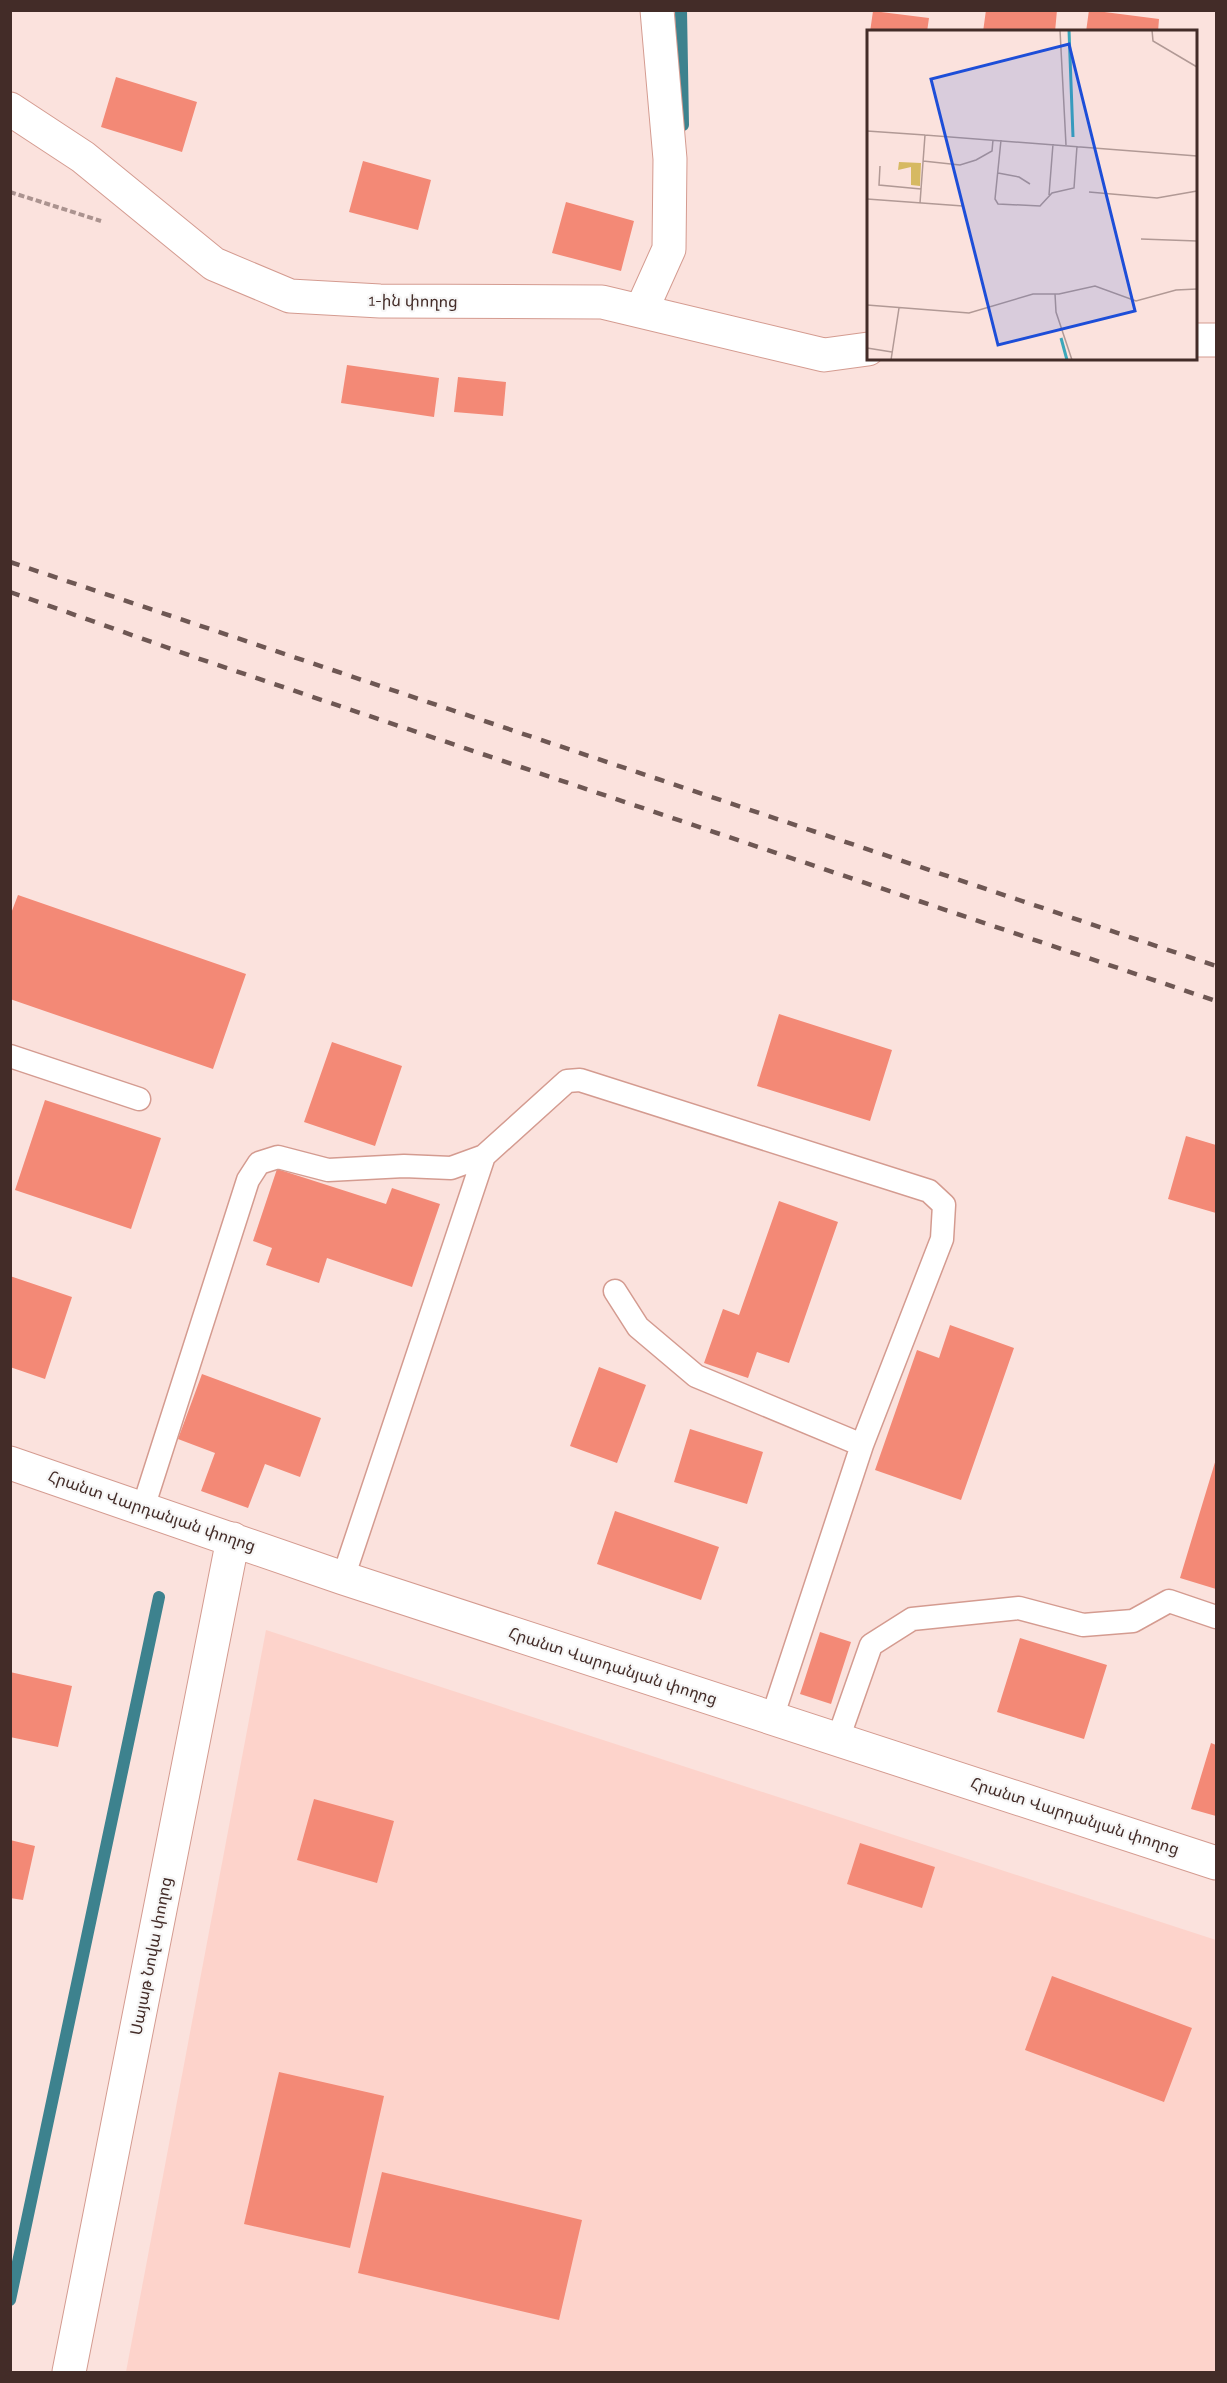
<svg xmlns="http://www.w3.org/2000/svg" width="1227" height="2383" font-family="Raleway,'Noto Sans Armenian',sans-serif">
<rect width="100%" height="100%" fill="#fbe2dd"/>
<!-- built -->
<path fill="#fdd3cb" d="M266 1630 1216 1940V2372H126Z"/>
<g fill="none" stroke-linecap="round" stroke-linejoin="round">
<!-- stream -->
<path stroke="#3d828e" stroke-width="12" d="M681 10 683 125
M10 2300 159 1597"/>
</g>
<!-- building -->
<path fill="#f38976" d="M986 10H1057L1055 32H983Z
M1089 10 1159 19 1158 32H1086Z
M873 11 929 18 927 32H870Z
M116 77 197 102 182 152 101 127Z
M363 161 431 180 418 230 349 212Z
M566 202 634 221 621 271 552 253Z
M347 365 439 378 434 417 341 403Z
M458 377 506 382 503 416 454 412Z
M18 895 246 974 213 1069 10 999V916Z
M779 1014 892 1050 870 1121 757 1086Z
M332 1042 402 1066 375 1146 304 1122Z
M45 1100 161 1138 131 1229 15 1190Z
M1186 1136 1216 1145V1213L1168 1199Z
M277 1169 386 1204 392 1188 440 1204 412 1287 327 1258 319 1283 266 1265 272 1248 253 1241Z
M779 1201 838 1222 789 1363 757 1352 748 1378 704 1363 723 1309 739 1315Z
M10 1276 72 1297 45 1379 10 1367Z
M950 1325 1014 1348 961 1500 875 1470 917 1350 939 1358Z
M599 1367 646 1385 617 1463 570 1446Z
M202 1374 321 1418 300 1477 265 1464 248 1508 201 1491 215 1453 178 1439Z
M690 1429 763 1452 747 1504 674 1482Z
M1216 1459V1589L1180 1578Z
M615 1511 719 1547 701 1600 597 1564Z
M820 1632 851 1642 831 1704 800 1694Z
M1020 1638 1107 1665 1084 1739 997 1712Z
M10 1672 72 1686 58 1747 10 1737Z
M1211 1743 1216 1745V1816L1191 1809Z
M314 1799 394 1821 377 1883 297 1860Z
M10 1840 35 1846 23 1900 10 1898Z
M860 1843 935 1867 922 1908 847 1884Z
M1052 1976 1192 2028 1164 2102 1025 2050Z
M279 2072 384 2096 350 2248 244 2224Z
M382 2172 582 2220 559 2320 358 2273Z"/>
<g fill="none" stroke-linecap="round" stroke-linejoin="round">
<!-- lane casing -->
<g stroke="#d49b90" stroke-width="25">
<path id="lane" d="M10 1056 139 1099
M615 1291 638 1327 696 1376 862 1445
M143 1508 248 1180 259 1163 278 1157 328 1170 404 1166 451 1168 484 1156 567 1081 580 1080 929 1191 944 1205 942 1239 862 1445 772 1718
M343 1578 484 1156
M838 1739 871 1645 912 1619 1019 1608 1083 1625 1133 1621 1169 1601 1216 1617"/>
</g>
<!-- street casing -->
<g stroke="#d49b90" stroke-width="35">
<path id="street" d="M10 109 83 157 214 264 290 296 380 301 602 302 824 355 868 349
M642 309 669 249 670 159 657 10
M1196 340H1216"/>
</g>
<!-- secondary casing -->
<g stroke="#d49b90" stroke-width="35">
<path id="secondary" d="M10 1463 343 1578 1216 1863
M69 2372 233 1539"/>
</g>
<!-- path -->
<path stroke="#ab938f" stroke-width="4" stroke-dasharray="6 3" stroke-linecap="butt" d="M10 192 101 221"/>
<!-- lane -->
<use href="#lane" stroke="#fff" stroke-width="22"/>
<!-- street -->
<use href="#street" stroke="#fff" stroke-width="33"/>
<!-- secondary -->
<use href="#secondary" stroke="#fff" stroke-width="33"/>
<!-- rail -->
<path stroke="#6e5753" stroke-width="4.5" stroke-dasharray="10 10" stroke-linecap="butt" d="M10 562 1216 966
M10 592 197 658 1216 1001"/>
</g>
<g text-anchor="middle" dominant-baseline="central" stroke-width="4.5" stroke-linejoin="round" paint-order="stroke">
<!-- street labels -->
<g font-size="16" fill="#432c28" stroke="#f6f6f6">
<text transform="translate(413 301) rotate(1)">1-ին փողոց</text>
<text transform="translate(152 1511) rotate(19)">Հրանտ Վարդանյան փողոց</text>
<text transform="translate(613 1666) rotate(18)">Հրանտ Վարդանյան փողոց</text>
<text transform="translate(1075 1816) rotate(18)">Հրանտ Վարդանյան փողոց</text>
<text transform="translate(151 1956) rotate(-79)">Սայաթ Նովա փողոց</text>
</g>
</g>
<!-- overview -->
<g transform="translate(867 30)">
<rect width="330" height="330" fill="#fbe2dd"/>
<path d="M32 132 54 133 53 156 44 155V137L31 140Z" fill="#d6b962"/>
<path fill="none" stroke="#3ba7ba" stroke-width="3" d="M202 0 206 107M194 308 200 330"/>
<path fill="none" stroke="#b19995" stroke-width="1.5" d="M193 0 199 115M285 0 286 11 330 37M0 101 58 105M134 110 128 169 131 174 173 176 185 163 207 158 210 116M56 131 93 135 109 130 125 121 126 110M13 136 12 155 54 159M131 143 152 147 163 154M222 162 290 168 330 161M182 165 186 114M0 169 96 176M53 173 58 105 330 126M274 209 330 211M188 264 189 282 205 330M0 275 102 283 166 264H192L228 256 269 271 309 260 330 259M0 318 25 322M24 330 32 278"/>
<path fill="#1d4ed8" fill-opacity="0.15" stroke="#1d4ed8" stroke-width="3" d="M202 14 268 281 131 315 64 49Z"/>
<rect width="330" height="330" fill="none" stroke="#432c28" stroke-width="3"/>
</g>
<!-- border -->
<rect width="1227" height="2383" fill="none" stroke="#432c28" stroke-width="24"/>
</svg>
